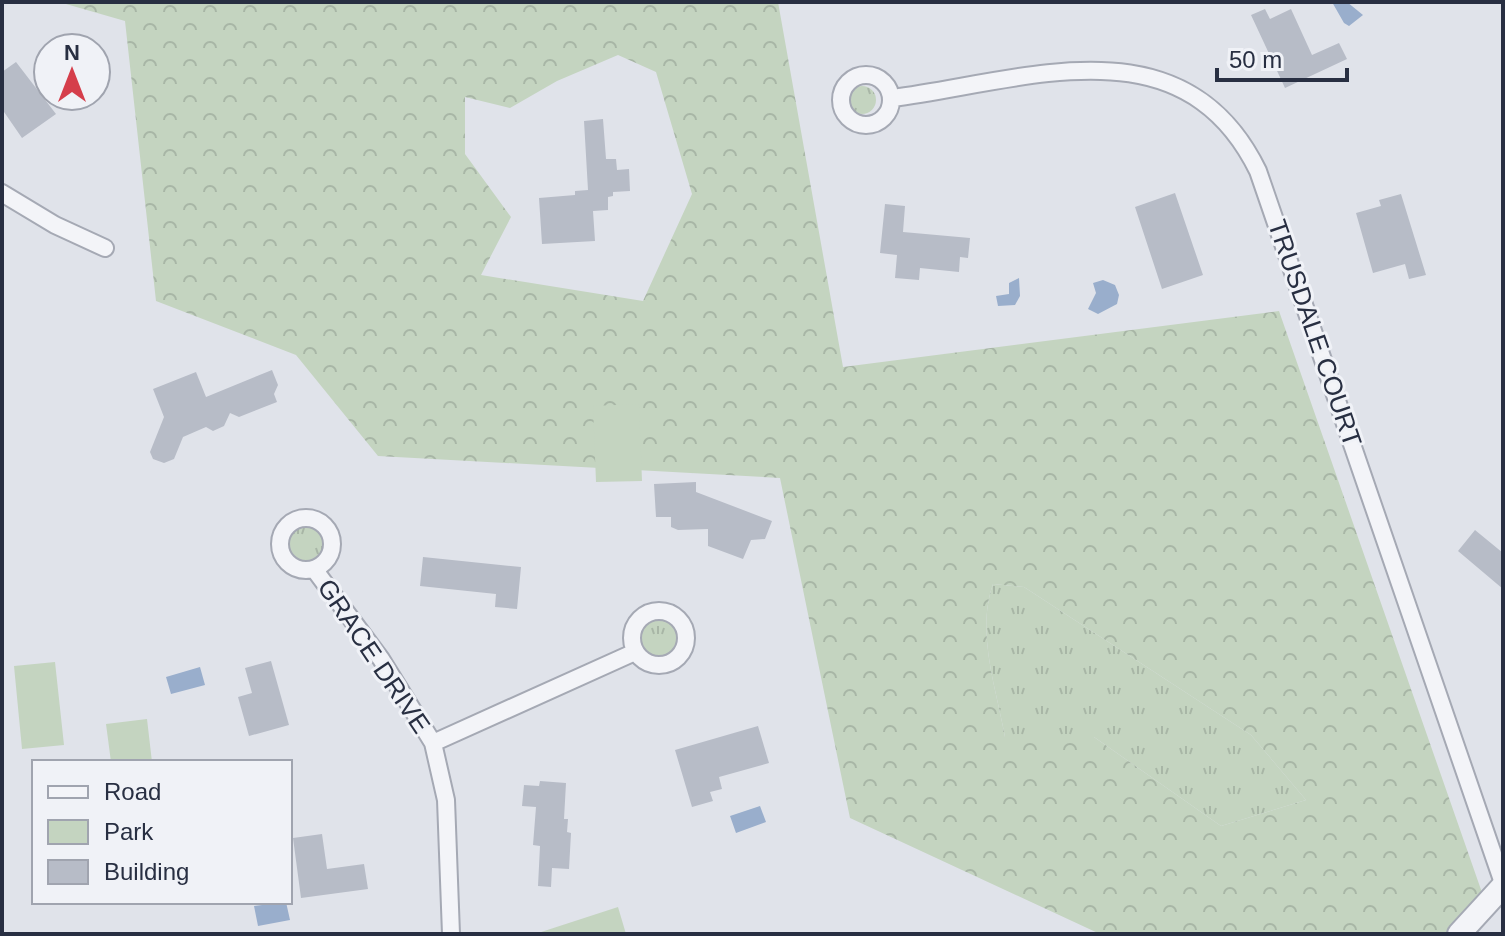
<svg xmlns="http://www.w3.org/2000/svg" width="1505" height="936" font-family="Helvetica,sans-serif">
<defs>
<pattern id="grass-tufts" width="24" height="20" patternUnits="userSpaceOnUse" patternTransform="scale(2)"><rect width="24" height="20" fill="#c4d4c0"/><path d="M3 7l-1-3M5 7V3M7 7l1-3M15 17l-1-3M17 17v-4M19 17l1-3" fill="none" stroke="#a8b6a6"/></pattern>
<pattern id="forest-crowns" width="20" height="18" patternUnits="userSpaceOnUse" patternTransform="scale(2)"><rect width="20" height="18" fill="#c4d4c0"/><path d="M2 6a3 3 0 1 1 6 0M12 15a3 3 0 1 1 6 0" fill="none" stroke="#a8b6a6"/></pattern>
</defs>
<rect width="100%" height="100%" fill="#e0e3ea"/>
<!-- grass -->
<path fill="url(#grass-tufts)" d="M848 100a14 14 0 1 1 28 0a14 14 0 1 1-28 0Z
M286 542a20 20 0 1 1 40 0a20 20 0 1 1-40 0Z
M993 584 1024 587 1251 735 1306 800 1221 826 1094 737H1005C996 687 976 633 993 584Z
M637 639a22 22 0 1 1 44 0a22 22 0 1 1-44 0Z"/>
<!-- forest -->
<path fill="url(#forest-crowns)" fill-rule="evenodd" d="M59 2H778L843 367 1279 311 1486 904 1459 934H1100L850 818 780 478 378 456 296 355 156 301 125 21ZM618 55 656 72 692 194 643 301 481 275 511 217 465 154V97L510 108 557 81ZM993 584 1024 587 1251 735 1306 800 1221 826 1094 737H1005C996 687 976 633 993 584Z"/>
<!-- park -->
<path fill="#c4d4c0" d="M639 404 642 481 596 482 593 406Z
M55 662 64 745 22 749 14 666Z
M147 719 152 762H111L106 724Z
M618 907 626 934H535Z"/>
<!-- water -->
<path fill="#99aecc" d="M1332 2H1347L1363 15 1349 26 1344 23Z
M1019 278 1020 296 1015 305 998 306 996 296 1009 294V283Z
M1103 280 1115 285 1119 295 1117 304 1098 314 1088 309 1096 293 1093 283Z
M200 667 205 685 171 694 166 677Z
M760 806 766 822 736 833 730 816Z
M286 902 290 920 258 926 254 906Z"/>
<!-- building -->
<path fill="#b7bcc7" d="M1265 9 1270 19 1291 9 1312 55 1339 43 1347 59 1285 88 1251 15Z
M16 62 56 114 22 138 2 109V72Z
M603 119 606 159H616L617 170 629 169 630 191 613 192V196L608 197V210L593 211 595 241 542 244 539 198 575 195V191L588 190 584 121Z
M1175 193 1203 275 1162 289 1135 207Z
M1401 194 1426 275 1409 279 1405 264 1373 273 1356 213 1381 206 1379 200Z
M885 204 905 206 903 232 970 238 968 258 960 257 959 272 920 268 919 280 895 278 897 255 880 253Z
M272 370 278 385 274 394 277 402 239 417 230 413 224 426 213 431 206 427 183 437 174 459 164 463 153 459 150 452 164 417 153 389 196 372 206 397Z
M696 482V492L772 521 765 539 751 540 743 559 708 546V529L678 530 671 527V517H656L654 484Z
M1475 530 1503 553V589L1458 551Z
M423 557 521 567 517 609 495 607 496 594 420 586Z
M271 661 289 725 249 736 238 697 252 693 245 668Z
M758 726 769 763 719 777 722 789 710 792 713 801 692 807 675 750Z
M540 781 566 783 564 819H568L567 832 571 833 569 869 552 868 551 887 538 886 540 846 533 845 536 807 522 806 524 785 539 786Z
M322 834 327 869 364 864 368 889 301 898 293 838Z"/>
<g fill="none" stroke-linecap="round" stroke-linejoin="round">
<!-- minor casing -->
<g stroke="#a5a9b4" stroke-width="20">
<path id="minor" d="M841 100a25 25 0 1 1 50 0a25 25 0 1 1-50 0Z
M892 98C1025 81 1183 18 1258 171L1503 883
M2 193 55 225 105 248
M280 544a26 26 0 1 1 52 0a26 26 0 1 1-52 0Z
M314 569 381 659 433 743 446 800 451 934
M632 638a27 27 0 1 1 54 0a27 27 0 1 1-54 0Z
M433 743 635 652"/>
</g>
<!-- tertiary casing -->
<g stroke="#a5a9b4" stroke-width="26">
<path id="tertiary" d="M1459 934 1503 886"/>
</g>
<!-- minor -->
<use href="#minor" stroke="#f3f4f8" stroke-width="16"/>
<!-- tertiary -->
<use href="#tertiary" stroke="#f3f4f8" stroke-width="22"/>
</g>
<g text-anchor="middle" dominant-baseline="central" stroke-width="6" stroke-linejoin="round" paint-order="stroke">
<!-- street labels -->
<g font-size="26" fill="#282f42" stroke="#f0f2f7">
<text transform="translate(1315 333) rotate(71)">TRUSDALE COURT</text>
<text transform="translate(374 656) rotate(56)">GRACE DRIVE</text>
</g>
</g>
<!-- border -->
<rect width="1505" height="936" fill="none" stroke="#282f42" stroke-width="8"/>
<!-- legend -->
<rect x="32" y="760" width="260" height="144" fill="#f0f2f7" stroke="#a0a4af" stroke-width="2"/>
<rect x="48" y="786" width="40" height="12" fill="#f3f4f8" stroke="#a0a4af" stroke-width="2"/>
<text x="104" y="800" font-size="24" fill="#282f42">Road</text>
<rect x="48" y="820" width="40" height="24" fill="#c4d4c0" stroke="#a0a4af" stroke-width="2"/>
<text x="104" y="840" font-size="24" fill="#282f42">Park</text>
<rect x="48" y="860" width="40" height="24" fill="#b7bcc7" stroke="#a0a4af" stroke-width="2"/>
<text x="104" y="880" font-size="24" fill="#282f42">Building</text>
<!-- north arrow -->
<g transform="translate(72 72)"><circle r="38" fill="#f0f2f7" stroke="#a0a4af" stroke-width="2"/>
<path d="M0-6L14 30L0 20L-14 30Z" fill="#d53e4b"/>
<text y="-12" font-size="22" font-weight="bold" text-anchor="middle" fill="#282f42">N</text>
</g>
<!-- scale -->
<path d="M1217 68v12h130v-12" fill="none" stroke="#282f42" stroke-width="4"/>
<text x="1229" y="68" font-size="24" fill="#282f42" stroke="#f0f2f7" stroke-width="6" paint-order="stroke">50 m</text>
</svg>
